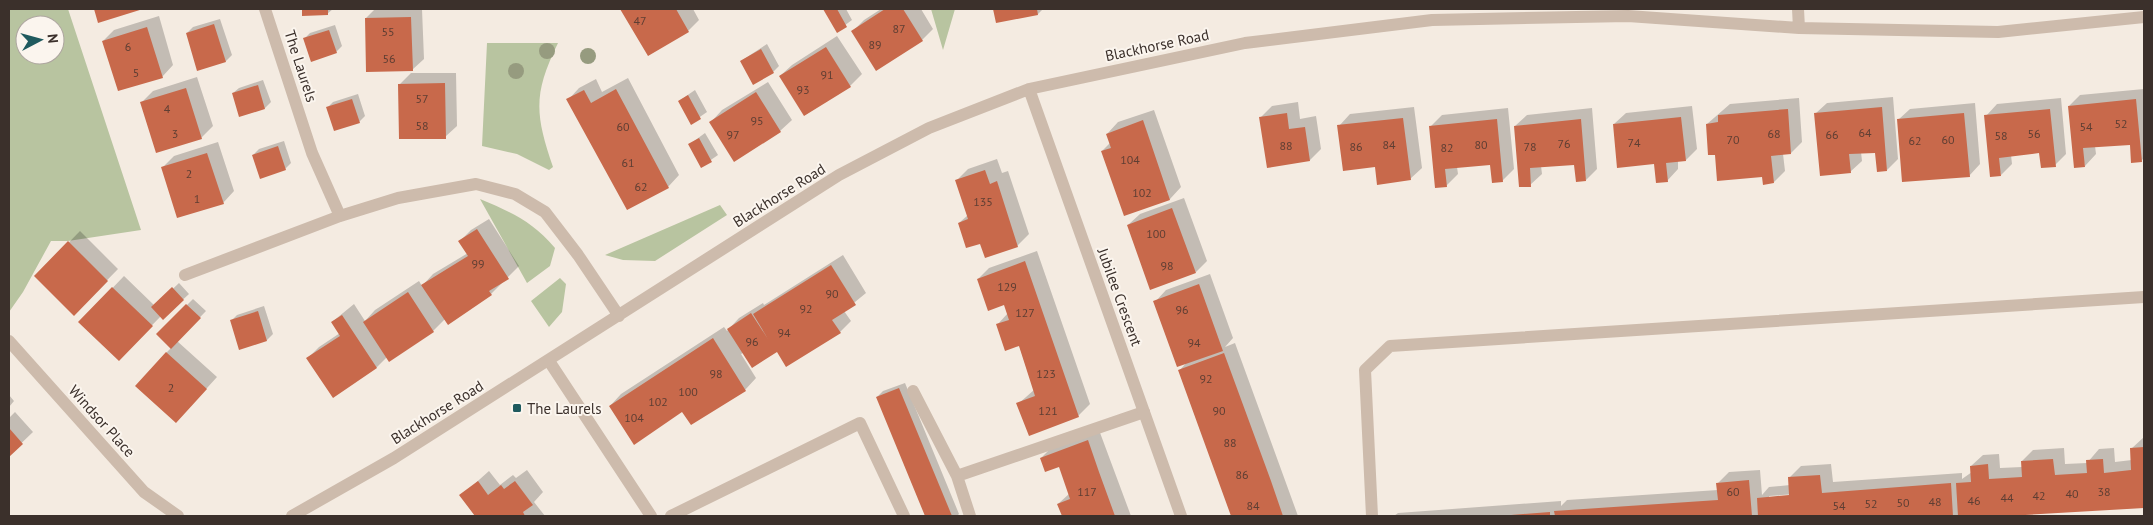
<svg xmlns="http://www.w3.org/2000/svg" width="2153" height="525" font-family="'PT Sans',sans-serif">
<rect width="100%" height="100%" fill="#f4ebe1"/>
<!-- green -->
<path fill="#b8c4a0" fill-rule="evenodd" d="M9 9H68L141 230 68 241H51L23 292 9 312ZM25 25H55V55H25Z
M931 9H955L943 50Z
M487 43H558C533 94 535 114 553 167L549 170 517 154 482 146Z
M480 199C513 213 532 221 555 248L550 266 527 283Z
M720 205 727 215 655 261 623 260 605 255Z
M560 278 566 284 562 312 549 327 531 301Z"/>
<!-- shadow -->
<path fill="#0003" fill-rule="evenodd" d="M303 9H333L327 14 303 15Z
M375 9H422L424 59 412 70 366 18Z
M621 9H693L699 20 688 31 648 54Z
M824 9H846L852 20 837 31Z
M881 9H921L933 29 922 40 852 32 864 20Z
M994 9H1043L1038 14 997 21Z
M159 16 173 65 162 77 103 41 114 30Z
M220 19 232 55 226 61 198 70 187 33 193 27Z
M335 25 342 46 336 52 304 39 310 33Z
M837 36 862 74 850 86 805 115 780 76 792 65Z
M767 44 779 66 773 72 741 61Z
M411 73H456L457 126 445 137 399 85Z
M197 77 213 126 201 138 142 102 153 91Z
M628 78 679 175 668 187 568 100 579 88 596 79 602 92Z
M263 80 271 102 265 108 240 116 233 93 239 88Z
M768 82 792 120 780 131 711 122 722 110Z
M2144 89V158L2141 161 2131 143 2095 146 2096 154 2085 166 2069 106 2080 95Z
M695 90 707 112 691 123 679 101Z
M358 94 365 116 359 122 327 108 333 102Z
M1893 97 1898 159 1887 170 1876 152H1861L1862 161 1850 172 1815 114 1827 103Z
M1799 98 1802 142 1791 153 1783 154 1785 171 1774 182 1717 153 1707 124 1730 104Z
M2061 98 2066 154 2055 165 2040 151 2011 155 2012 164 2001 175 1986 116 1997 104Z
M1298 102 1300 119 1316 116 1321 149 1310 160 1268 166 1261 117 1272 106Z
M1975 103 1980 164 1969 176 1898 120 1910 109Z
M1692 106 1697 149 1686 160 1678 161V169L1667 181 1655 163 1614 124 1626 113Z
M1414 107 1422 168 1410 179 1376 166 1339 126 1350 114Z
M1508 108 1514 169 1502 181 1492 164 1457 167 1458 174 1446 186 1431 126 1442 115Z
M1592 108 1597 169 1586 180 1575 163 1541 166 1542 174 1530 185 1515 126 1527 115Z
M1154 110 1181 187 1170 199 1125 215 1102 151 1110 143 1107 134 1118 122Z
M705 133 718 155 702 166 690 144Z
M284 141 291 163 285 169 253 155 259 149Z
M218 142 234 191 223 203 163 167 174 156Z
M997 159 1002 173 1008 171 1029 234 1017 246 981 242 959 223 968 215 957 180 968 169Z
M1184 198 1207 261 1196 272 1128 225 1140 214Z
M489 219 519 266 491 294 445 319 433 331 387 357 377 367 333 396 308 358 319 347 340 333 332 322 354 304 365 321 375 310 419 281 422 286 433 274 468 253 460 241 471 230Z
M80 231 118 269 74 314 36 276Z
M1037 251 1090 404 1078 416 1018 404 1034 390 1019 345 997 325 1008 313 1005 304 978 279 989 268Z
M843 255 866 293 844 311 851 321 840 332 778 350 743 353 741 354 756 378 745 390 683 411 610 406 621 394 724 327 727 331 739 318 763 303 764 305Z
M1210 274 1233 338 1225 347 1235 343 1298 516H1232L1179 371 1188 361 1155 302 1166 290Z
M124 276 155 306 179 283 189 294 163 318 161 316 119 359 80 322Z
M193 299 206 311 177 341 217 377 187 410 166 353 171 348 158 334Z
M264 306 273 334 267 340 240 348 231 321 237 315Z
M905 383 959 514 957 516H926L877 397 883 391Z
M9 395 14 401 9 407Z
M15 412 33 432 9 455V418Z
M1099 430 1131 516H1063L1058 504 1070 493 1060 466 1041 458 1052 447Z
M2144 437V506L1989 516H1394L1398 513 1561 501V506L1567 500 1718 490V483L1729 472 1760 470 1762 495 1769 487 1790 485 1789 478 1801 466 1831 464 1833 482 1962 473V479L1972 472 1971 466 1983 455 1999 454 2000 468 2022 467V461L2033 450 2064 448 2065 464 2087 463 2099 449 2114 448 2115 462 2132 460 2131 449ZM1796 494V496L1769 498V496Z
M527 470 543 492 534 502 545 516H475L461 496 489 471 500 485 513 475 516 478Z"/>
<!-- building -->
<path fill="#c8694b" d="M94 9H143L98 23Z
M302 9H328V15L302 16Z
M620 9H676L689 32 648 56Z
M823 9H837L847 27 837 33Z
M885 9H903L923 41 876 71 851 31Z
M993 9H1037L1038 15 996 23Z
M411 17 413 71 366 72 365 18Z
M214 24 226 62 197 71 186 33Z
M147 27 163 78 118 91 102 41Z
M329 30 337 53 311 62 303 38Z
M826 47 851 87 804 116 779 76Z
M761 49 774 73 753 85 740 61Z
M445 83 446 139H399L398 84Z
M258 85 265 109 239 117 232 93Z
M186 88 202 139 156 153 140 102Z
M616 89 669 188 627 210 566 99 584 90 591 103Z
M756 92 781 132 734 162 709 122Z
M688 95 701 119 691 125 678 101Z
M352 99 360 123 334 131 326 107Z
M2136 99 2142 162 2131 163 2130 145 2083 148 2085 167 2074 168 2068 106Z
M1882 107 1887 171 1877 172 1875 153 1849 154 1851 173 1820 176 1814 113Z
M1788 109 1791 154 1771 156 1774 183 1763 185 1762 177 1717 181 1715 155H1708L1706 124 1718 122V115Z
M2050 109 2056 167 2041 168 2039 153 1999 158 2001 176 1990 177 1984 115Z
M1287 113 1289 129 1305 127 1310 161 1267 168 1259 117Z
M1964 113 1970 177 1902 182 1897 119Z
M1681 117 1686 161 1666 163 1668 182 1656 183 1654 164 1617 168 1613 124Z
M1403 118 1411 180 1377 185 1375 167 1343 171 1337 125Z
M1497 119 1503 182 1492 183 1490 165 1445 169 1447 187 1435 188 1429 126Z
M1581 119 1586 181 1576 182 1574 165 1530 168 1531 187H1519L1514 126Z
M1143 120 1170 200 1124 216 1101 151 1111 148 1106 134Z
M699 138 712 162 701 168 688 144Z
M278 146 286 170 260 179 252 155Z
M207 153 224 204 177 218 161 167Z
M985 170 990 184 997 181 1018 247 985 258 980 244 966 248 958 223 968 219 955 180Z
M1172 208 1196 273 1150 290 1127 225Z
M477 229 509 279 489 291 492 295 448 325 421 285 468 256 458 241Z
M68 241 108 281 74 316 34 276Z
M1025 261 1079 417 1029 436 1016 403 1035 396 1019 346 1005 351 996 324 1009 320 1004 305 988 311 977 279Z
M831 265 856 305 832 320 841 333 786 367 777 352 752 368 727 329 751 313 768 339 753 314Z
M1199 284 1223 351 1177 367 1153 301Z
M112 287 153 326 119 361 78 322Z
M172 287 184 300 163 320 151 307Z
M408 292 434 332 389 362 363 322Z
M186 304 201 318 171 349 156 334Z
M258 311 267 341 239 350 230 320Z
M342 315 377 368 333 398 306 358 340 336 331 322Z
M713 338 746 391 691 425 682 412 634 445 609 406Z
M166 352 207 389 176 423 135 386Z
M1224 353 1271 481 1283 516H1231L1178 370Z
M899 388 952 516H925L876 397Z
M9 428 23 444 9 457Z
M1088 440 1099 472 1115 516H1062L1057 504 1070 499 1059 467 1045 472 1040 458Z
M2144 447V508L2008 516H1958L1956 483 1971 482 1970 466 1988 464 1989 479 2022 477 2021 461 2053 459 2055 475 2087 473 2086 460 2103 459 2104 473 2131 470 2130 448Z
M1820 475 1822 493 1951 483 1953 516H1758L1757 498 1789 495 1788 477Z
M1749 480 1752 516H1555L1554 511 1718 500 1716 483Z
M478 481 488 495 501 485 504 489 515 481 533 505 523 512 525 516H475L459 495Z
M1550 512V516H1511V515Z"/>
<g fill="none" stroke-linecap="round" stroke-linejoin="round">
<!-- lane -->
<path stroke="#cdbbac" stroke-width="12" d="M549 361 651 516
M913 391 957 476 970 516
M957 476 1144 412
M671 516 860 423 904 516
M1372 516 1365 370 1390 346 2144 297"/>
<!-- street -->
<path stroke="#cdbbac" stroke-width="12" d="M265 9 312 153 340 216
M1798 9 1799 28
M1029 89 1181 516
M185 275 340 216 398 198 476 184 515 194 545 212 578 255 619 316
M9 341 144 492 178 516
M292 516 394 458 839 175 929 128 1029 89 1245 43 1432 20 1628 16 1799 28 1998 32 2144 17"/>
</g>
<!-- trees -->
<g fill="#969b7f">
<circle cx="547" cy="51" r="8"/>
<circle cx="588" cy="56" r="8"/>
<circle cx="516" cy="71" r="8"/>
</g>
<!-- markers -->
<rect fill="#1f5a5e" stroke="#fbf5ee" stroke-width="2" x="512" y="403" width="10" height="10" rx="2.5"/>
<g text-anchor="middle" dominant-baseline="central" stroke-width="4" stroke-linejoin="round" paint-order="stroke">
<!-- number labels -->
<g font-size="12" fill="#5e3e33">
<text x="640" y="20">47</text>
<text x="899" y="28">87</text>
<text x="388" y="31">55</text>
<text x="875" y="44">89</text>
<text x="128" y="46">6</text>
<text x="389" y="58">56</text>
<text x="136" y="72">5</text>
<text x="827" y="74">91</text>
<text x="803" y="89">93</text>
<text x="422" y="98">57</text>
<text x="167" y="108">4</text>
<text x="757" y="120">95</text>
<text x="2121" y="123">52</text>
<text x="422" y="125">58</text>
<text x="623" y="126">60</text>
<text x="2086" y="126">54</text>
<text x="1865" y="132">64</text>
<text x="175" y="133">3</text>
<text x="1774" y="133">68</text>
<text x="2034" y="133">56</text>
<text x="733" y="134">97</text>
<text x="1832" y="134">66</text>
<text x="2001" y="135">58</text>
<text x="1733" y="139">70</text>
<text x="1948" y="139">60</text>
<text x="1915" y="140">62</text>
<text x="1634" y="142">74</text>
<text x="1564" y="143">76</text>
<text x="1389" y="144">84</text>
<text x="1481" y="144">80</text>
<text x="1286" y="145">88</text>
<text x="1356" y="146">86</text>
<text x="1530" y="146">78</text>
<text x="1447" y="147">82</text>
<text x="1130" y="159">104</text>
<text x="628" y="162">61</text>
<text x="189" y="173">2</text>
<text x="641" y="186">62</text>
<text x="1142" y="192">102</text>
<text x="197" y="198">1</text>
<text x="983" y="201">135</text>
<text x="1156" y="233">100</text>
<text x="478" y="263">99</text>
<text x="1167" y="265">98</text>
<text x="1007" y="286">129</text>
<text x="832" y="293">90</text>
<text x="806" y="308">92</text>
<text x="1182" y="309">96</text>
<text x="1025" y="312">127</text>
<text x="784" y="332">94</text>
<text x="752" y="341">96</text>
<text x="1194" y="342">94</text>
<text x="716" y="373">98</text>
<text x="1046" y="373">123</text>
<text x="1206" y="378">92</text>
<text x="171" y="387">2</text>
<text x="688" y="391">100</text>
<text x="658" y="401">102</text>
<text x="1048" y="410">121</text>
<text x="1219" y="410">90</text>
<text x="634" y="417">104</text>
<text x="1230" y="442">88</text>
<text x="1242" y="474">86</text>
<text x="1087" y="491">117</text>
<text x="1733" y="491">60</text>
<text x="2104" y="491">38</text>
<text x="2072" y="493">40</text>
<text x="2039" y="495">42</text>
<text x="2007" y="497">44</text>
<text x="1974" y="500">46</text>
<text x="1935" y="501">48</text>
<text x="1903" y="502">50</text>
<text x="1871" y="503">52</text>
<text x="1253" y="505">84</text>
<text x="1839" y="505">54</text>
</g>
<!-- street labels -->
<g font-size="15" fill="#3b302b" stroke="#fbf5ee">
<text transform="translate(1157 45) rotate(-12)">Blackhorse Road</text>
<text transform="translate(301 66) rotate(72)">The Laurels</text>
<text transform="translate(779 195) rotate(-32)">Blackhorse Road</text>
<text transform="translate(1120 297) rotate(70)">Jubilee Crescent</text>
<text transform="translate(437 412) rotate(-32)">Blackhorse Road</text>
<text transform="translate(102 421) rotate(48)">Windsor Place</text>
</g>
<!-- poi labels -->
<g font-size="15" fill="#3b302b" stroke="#fbf5ee" text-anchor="start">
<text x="527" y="408">The Laurels</text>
</g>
</g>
<!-- border -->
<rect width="2153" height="525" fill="none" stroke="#3b302b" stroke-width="20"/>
<!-- north arrow -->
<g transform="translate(40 40) rotate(84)"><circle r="24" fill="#fbf5ee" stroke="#aea6a0"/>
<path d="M0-4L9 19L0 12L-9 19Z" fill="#1f5a5e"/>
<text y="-8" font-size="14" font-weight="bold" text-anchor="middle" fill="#3b302b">N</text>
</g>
</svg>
